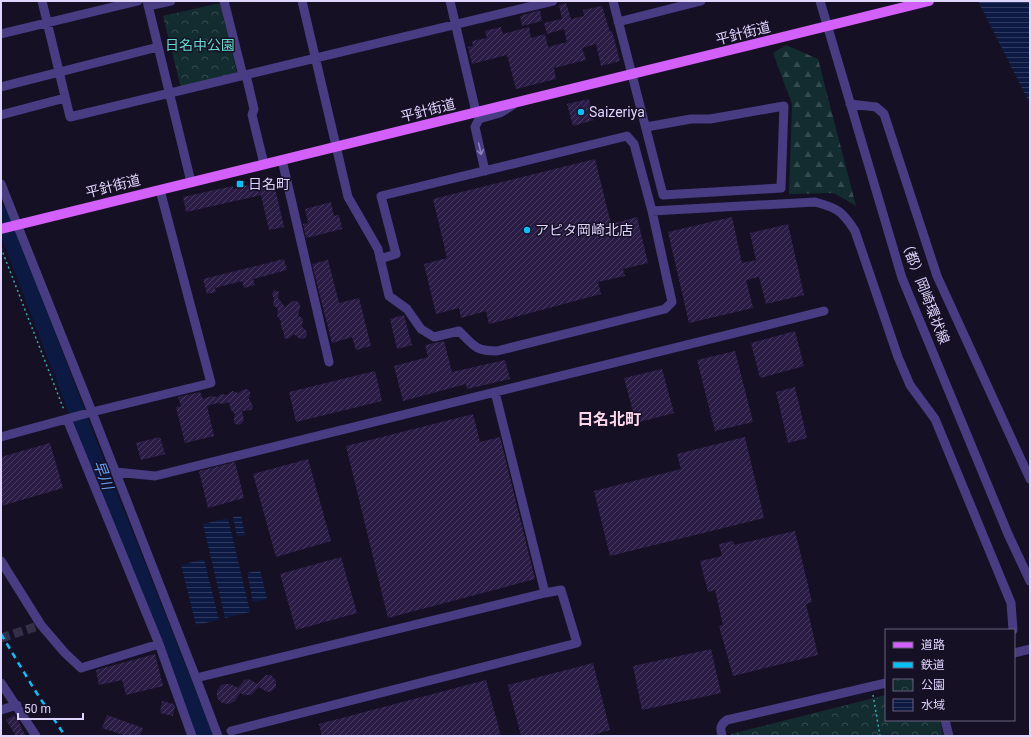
<svg xmlns="http://www.w3.org/2000/svg" width="1031" height="737" font-family="Roboto,'Noto Sans JP',sans-serif">
<defs>
<pattern id="forest-firs" width="22" height="20" patternUnits="userSpaceOnUse"><rect width="22" height="20" fill="#132c2f"/><path d="M5 1l3.5 6h-7zM16 11l3.5 6h-7z" fill="#354a4e"/></pattern>
<pattern id="park-crowns" width="20" height="18" patternUnits="userSpaceOnUse"><rect width="20" height="18" fill="#132c2f"/><path d="M2 6a3 3 0 1 1 6 0M12 15a3 3 0 1 1 6 0" fill="none" stroke="#354a4e"/></pattern>
<pattern id="water-rules" width="6" height="5" patternUnits="userSpaceOnUse"><rect width="6" height="5" fill="#0c1942"/><path d="M0 2.5h6" fill="none" stroke="#2f3a5e"/></pattern>
<pattern id="building-hatch" width="6" height="6" patternUnits="userSpaceOnUse"><rect width="6" height="6" fill="#2a1c45"/><path d="M-1 1l2-2M0 6l6-6M5 7l2-2" fill="none" stroke="#483c61"/></pattern>
</defs>
<rect width="100%" height="100%" fill="#161025"/>
<!-- forest -->
<path fill="url(#forest-firs)" d="M786 45 818 59 856 206 834 193 789 194 792 104 773 53Z"/>
<!-- park -->
<path fill="url(#park-crowns)" d="M220 3 237 74 181 88 163 16Z
M886 695V720H940L943 736H731V734Z"/>
<!-- water -->
<path fill="url(#water-rules)" d="M978 1H1030V104Z
M241 516 245 535 237 536 233 517Z
M228 518 250 612 225 618 203 524Z
M204 559 219 620 196 625 181 565Z
M260 570 267 599 253 602 247 573Z"/>
<g fill="none" stroke-linecap="round" stroke-linejoin="round">
<!-- river -->
<path stroke="#0c1942" stroke-width="16" d="M1 214 90 446 205 736"/>
</g>
<!-- building -->
<path fill="url(#building-hatch)" d="M566 3 571 19 584 16 583 10 602 6 610 32 612 31 620 61 601 66 596 44 582 48 586 60 554 68 556 79 516 89 507 55 472 64 468 47 473 46 472 41 487 38 485 31 501 27 503 34 529 27 531 38 545 34 548 47 567 42 564 29 547 34 544 23 562 19 559 5Z
M540 10 542 21 522 26 520 16Z
M589 99 594 120 573 126 567 104Z
M595 159 611 224 637 217 648 263 623 269 625 276 598 282 601 294 489 324 486 311 461 318 459 308 436 314 424 264 447 258 433 199Z
M273 179 284 227 269 230 261 195 186 212 183 197 233 186V189Z
M331 202 334 216 339 215 342 229 306 238 303 224 308 223 305 209Z
M732 217 742 263 756 260 750 233 788 224 804 295 766 304 759 277 746 280 753 308 689 323 668 232Z
M284 259 287 270 253 279 255 285 244 288 242 281 215 288 216 292 207 294 203 279Z
M328 260 339 303 359 298 371 346 356 350 352 337 332 343 312 264Z
M274 290 279 292 278 298 285 307 293 301H297L300 304V308L298 315 303 319 302 327 306 330 307 334 305 338 300 339 294 334 288 339 284 338V333L281 327V321L277 316 278 309 273 305 274 299 272 294Z
M404 315 412 345 397 349 390 319Z
M795 331 804 366 760 378 751 343Z
M444 341 452 372 505 360 510 379 467 389 466 384 403 401 394 366 428 357 425 345Z
M735 351 753 422 715 431 697 360Z
M662 369 674 413 636 423 624 378Z
M375 371 382 401 296 422 289 392Z
M795 387 807 438 788 443 776 392Z
M247 389 250 392 249 399 253 406 251 410 242 411 244 420 241 424 238 425 234 423V419L235 414 231 410 229 402 223 404 218 403 207 406 214 436 185 443 176 407 181 406 178 397 200 392 203 399 211 396 217 397 221 394 227 395 232 391 238 393 243 390Z
M473 414 480 442 500 437 535 579 388 618 346 446Z
M160 437 165 454 141 460 136 443Z
M745 437 764 518 610 556 594 491 681 469 677 454Z
M50 443 63 488 1 506V457Z
M308 459 331 541 276 557 253 474Z
M235 462 244 498 208 508 199 471Z
M795 531 812 602 806 604 818 655 733 676 719 626 723 625 715 590 708 592 700 561 722 556 719 544 733 541 734 545Z
M341 557 357 613 296 630 280 574Z
M711 649 721 693 642 710 633 666Z
M155 654 163 686 126 695 122 680 99 685 96 670Z
M593 663 610 730 590 736H521L508 685Z
M266 675H271L276 681V687L272 691 267 692 259 687 251 695H245L240 693 235 701 229 704 222 703 217 698V691L221 685 224 684H230L238 688 244 680 249 679 257 684Z
M486 680 501 736H322L319 724Z
M162 701 174 704 175 706 173 716 160 713Z
M14 715 22 727 21 728 26 736H16L6 720Z
M107 715 143 728 140 736H126L102 728Z"/>
<g fill="none" stroke-linecap="round" stroke-linejoin="round">
<!-- minor-tunnel -->
<path stroke="#342e46" stroke-width="9" stroke-dasharray="9 4.5" stroke-linecap="butt" d="M1 638 41 625"/>
<!-- path -->
<path stroke="#33abb3" stroke-width="1.5" stroke-dasharray="2 3" stroke-linecap="butt" d="M1 248 64 410
M873 695 880 736"/>
<!-- minor -->
<path stroke="#483c82" stroke-width="9" d="M42 1 70 117 553 1
M147 1 191 182
M224 1 243 76
M302 1 348 197 378 249 389 296 407 309 421 329 434 337 459 331C474 346 475 351 497 351L665 309 672 302 652 211
M450 1 476 112
M613 1 663 195 781 188 784 106 710 119H691L646 127
M820 1 902 278 1008 534 1030 581
M148 6 171 1
M618 22 701 1
M1 34 138 1
M246 75 254 109 252 115 264 164
M1 87 158 47
M850 104 876 107 884 114 937 276 1030 479
M1 115 65 98
M282 160 329 362
M485 171 475 127 479 119 500 113 513 105
M1 184 92 412 196 678 218 736
M380 259 396 254 381 196 627 136 634 144 652 211 815 202C838 208 843 212 855 231L898 357 910 385 935 419 1011 603 1013 630
M67 419 159 644 192 736
M1 437 92 412 211 383 160 190
M116 472 155 476 824 311
M1 561 41 625 65 653 81 668 159 644
M1014 653 1030 649
M196 678 545 593
M1 683 36 736
M1 710 17 705
M945 720 949 736
M231 731 577 643 561 590 545 593 495 392
M722 736C720 728 720 725 727 720L886 683"/>
<!-- major -->
<path stroke="#d360fa" stroke-width="10" d="M1 229 929 1"/>
<!-- rail -->
<path stroke="#08c1f6" stroke-width="2.5" stroke-dasharray="6 5" stroke-linecap="butt" d="M1 634 34 689 65 736"/>
</g>
<!-- one-way arrows -->
<defs><path id="oneway-shaft" d="M-6 0H5M1.5-3L5.5 0L1.5 3" fill="none" stroke-width="1.6" stroke-linecap="round" stroke-linejoin="round"/></defs>
<use stroke="#8c81ba" href="#oneway-shaft" transform="translate(480 149) rotate(77)"/>
<!-- markers -->
<g fill="#08c1f6" stroke="#161025" stroke-width="1.5">
<circle cx="581" cy="112" r="4"/>
<rect x="236" y="180" width="8" height="8" rx="2"/>
<circle cx="527" cy="230" r="4"/>
</g>
<g text-anchor="middle" dominant-baseline="central" stroke-width="3" stroke-linejoin="round" paint-order="stroke">
<!-- street labels -->
<g font-size="14" fill="#dfd5fe" stroke="#161025">
<text transform="translate(743 33) rotate(-14)">平針街道</text>
<text transform="translate(428 110) rotate(-14)">平針街道</text>
<text transform="translate(113 186) rotate(-14)">平針街道</text>
<text transform="translate(925 291) rotate(69)">（都）岡崎環状線</text>
</g>
<!-- park labels -->
<g font-size="14" fill="#63dccd" stroke="#161025">
<text x="200" y="45">日名中公園</text>
</g>
<!-- poi labels -->
<g font-size="14" fill="#dfd5fe" stroke="#161025" text-anchor="start">
<text x="589" y="112">Saizeriya</text>
<text x="248" y="184">日名町</text>
<text x="535" y="230">アピタ岡崎北店</text>
</g>
<!-- water labels -->
<g font-size="15" font-style="italic" fill="#67a3fa" stroke="#161025">
<text transform="translate(103 475) rotate(69)">早川</text>
</g>
<!-- quarter labels -->
<g font-size="16" font-weight="bold" fill="#fed7eb" stroke="#161025">
<text x="609" y="419">日名北町</text>
</g>
</g>
<!-- border -->
<rect width="1031" height="737" fill="none" stroke="#dfd5fe" stroke-width="4"/>
<!-- legend -->
<rect x="885" y="629" width="130" height="92" fill="#161025" stroke="#665f7c"/>
<rect x="893" y="642" width="20" height="6" fill="#d360fa" stroke="#665f7c"/>
<text x="921" y="649" font-size="12" fill="#dfd5fe">道路</text>
<rect x="893" y="662" width="20" height="6" fill="#08c1f6" stroke="#665f7c"/>
<text x="921" y="669" font-size="12" fill="#dfd5fe">鉄道</text>
<rect x="893" y="679" width="20" height="12" fill="url(#park-crowns)" stroke="#665f7c"/>
<text x="921" y="689" font-size="12" fill="#dfd5fe">公園</text>
<rect x="893" y="699" width="20" height="12" fill="url(#water-rules)" stroke="#665f7c"/>
<text x="921" y="709" font-size="12" fill="#dfd5fe">水域</text>
<!-- scale -->
<path d="M18 713v6h65v-6" fill="none" stroke="#dfd5fe" stroke-width="2"/>
<text x="24" y="713" font-size="12" fill="#dfd5fe" stroke="#161025" stroke-width="3" paint-order="stroke">50 m</text>
</svg>
